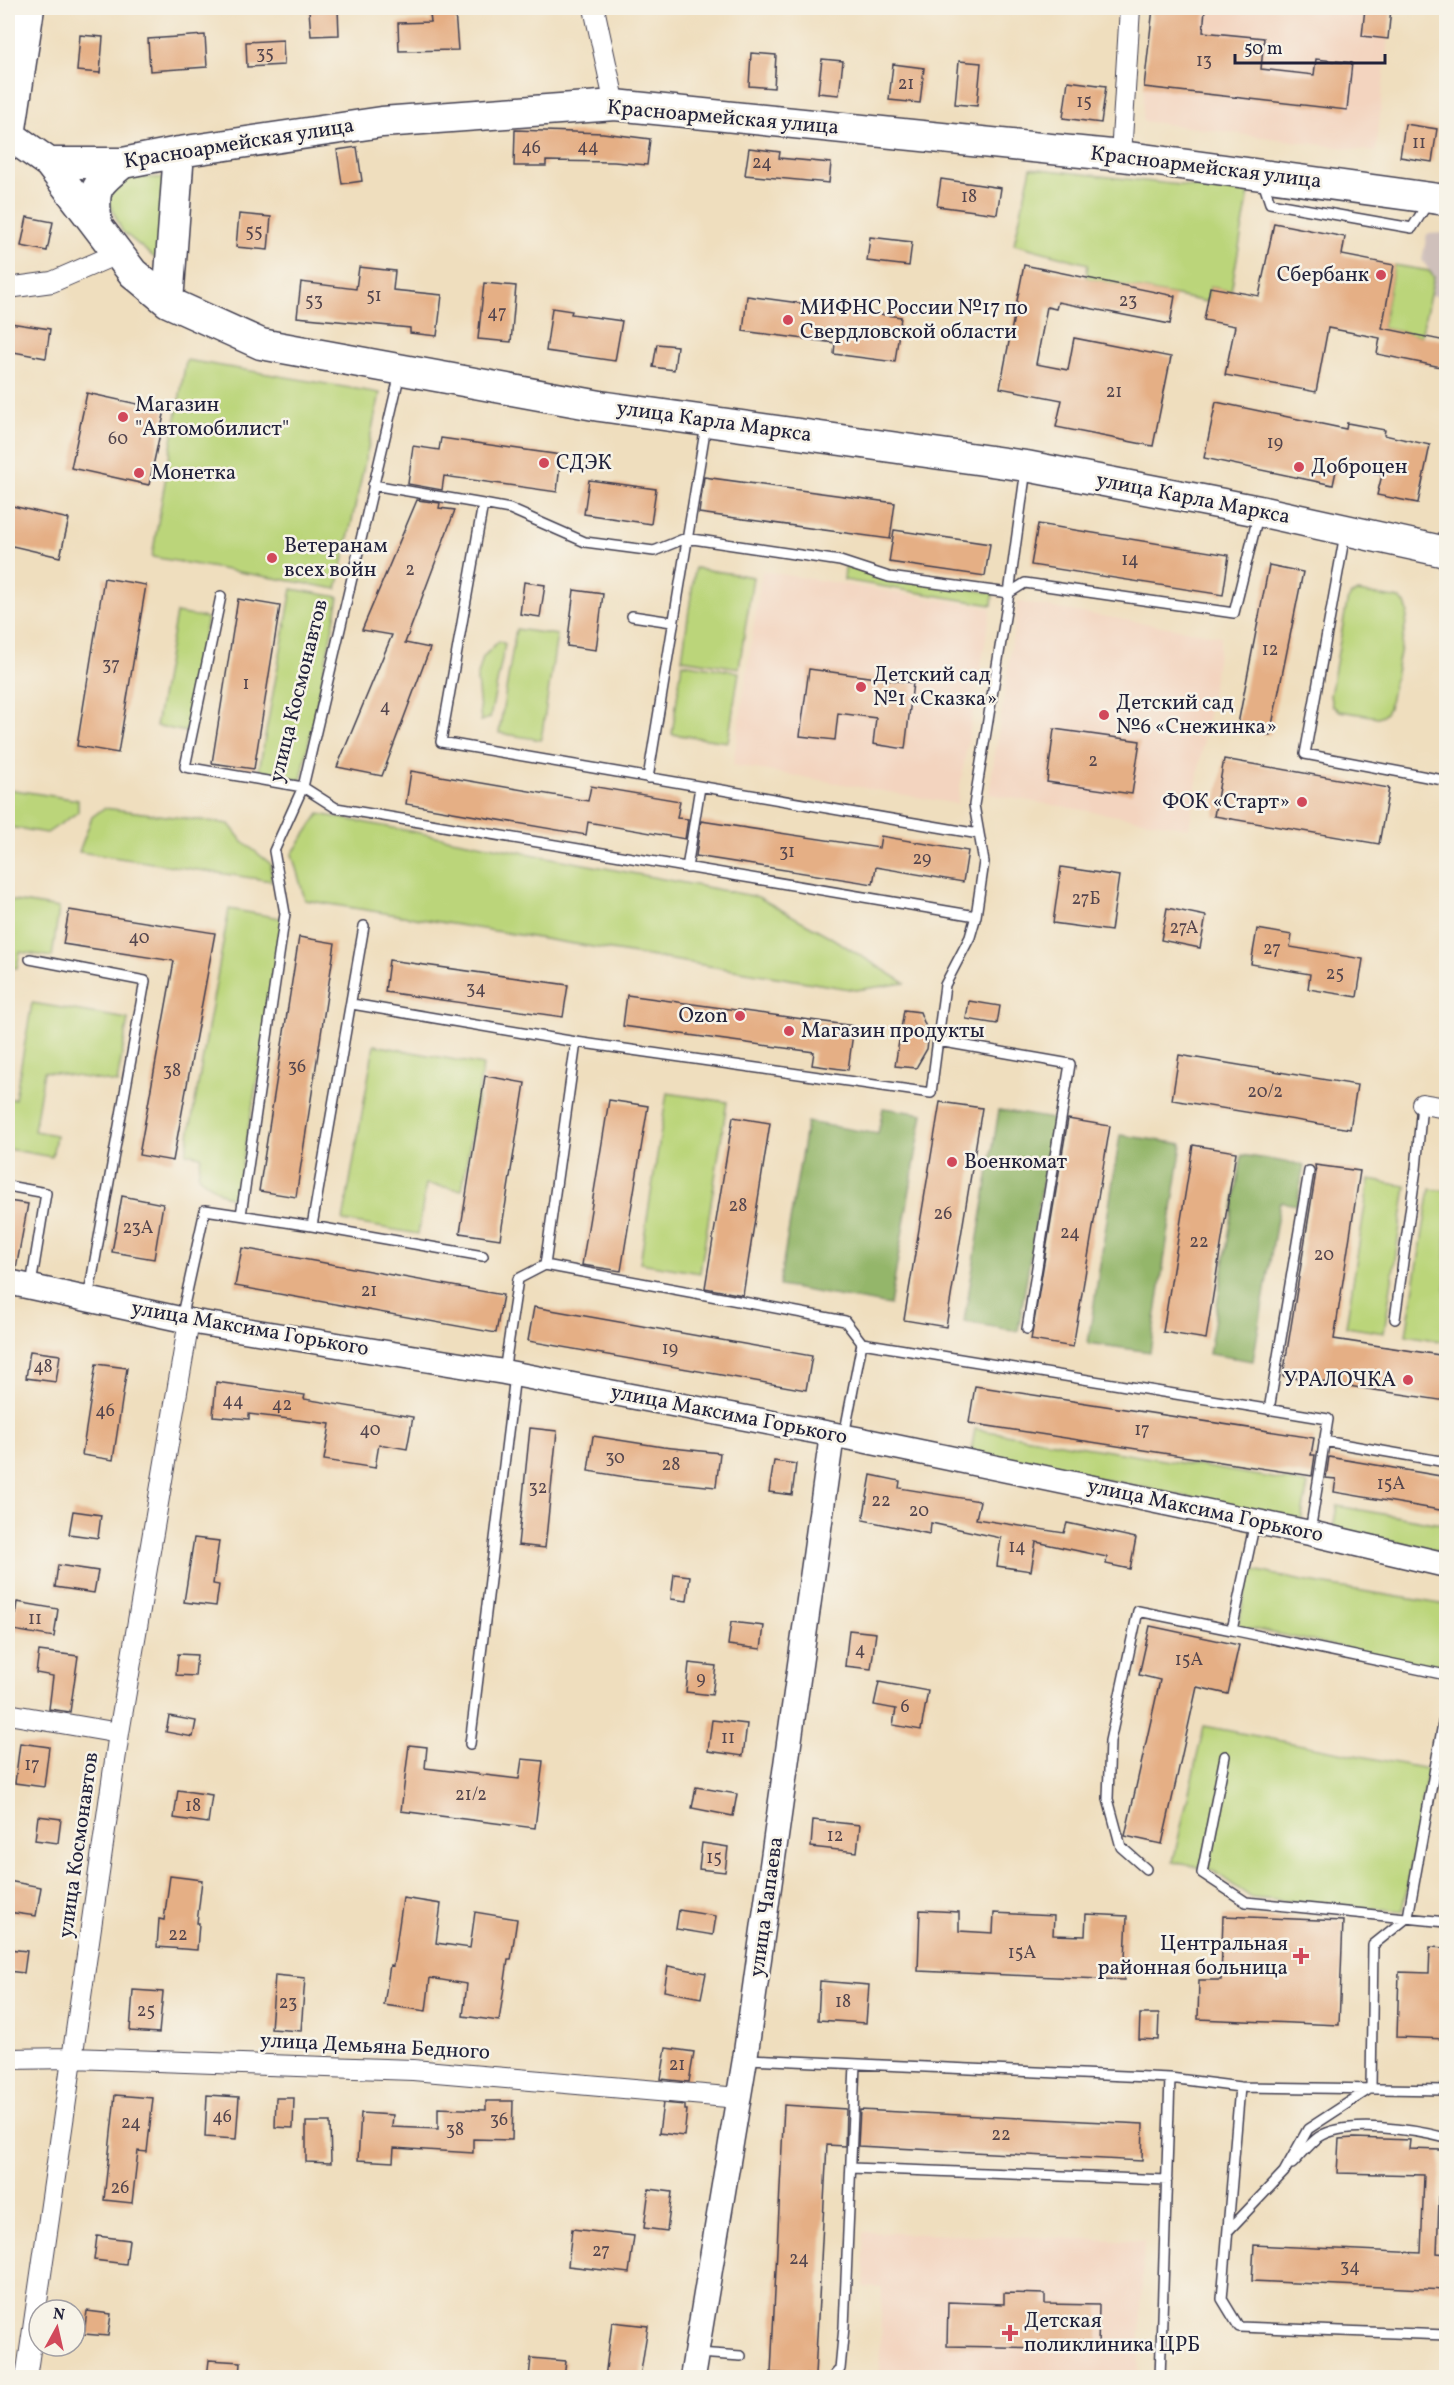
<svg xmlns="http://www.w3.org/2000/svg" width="1454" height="2385" font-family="Vollkorn,serif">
<rect width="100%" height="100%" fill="#f7f3e8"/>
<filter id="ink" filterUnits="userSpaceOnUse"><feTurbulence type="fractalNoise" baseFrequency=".0167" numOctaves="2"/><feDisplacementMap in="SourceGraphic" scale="12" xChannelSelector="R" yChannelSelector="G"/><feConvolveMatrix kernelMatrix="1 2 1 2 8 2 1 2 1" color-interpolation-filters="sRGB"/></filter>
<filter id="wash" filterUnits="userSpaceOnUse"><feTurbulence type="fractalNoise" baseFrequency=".008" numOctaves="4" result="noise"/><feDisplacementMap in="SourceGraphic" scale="24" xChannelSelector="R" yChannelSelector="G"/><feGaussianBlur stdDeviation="1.35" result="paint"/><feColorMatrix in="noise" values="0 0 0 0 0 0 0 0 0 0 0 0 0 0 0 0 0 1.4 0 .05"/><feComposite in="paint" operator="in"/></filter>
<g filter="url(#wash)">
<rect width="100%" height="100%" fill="#efdebe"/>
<!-- built -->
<path fill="#f3d4bf" d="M1153 8H1391L1376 152 1143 121 1144 87Z
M762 571 991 608 957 804 733 765Z
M1018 602 1221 636 1189 828 989 794Z
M863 2232 1144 2241 1138 2377H879L882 2288 864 2287Z"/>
<!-- industrial -->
<path fill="#cfc0bb" d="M1446 233V298L1431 295 1434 277 1422 260 1427 234Z"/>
<!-- green -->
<path fill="#bbd57a" stroke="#6e7c5a" stroke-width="1.5" d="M1031 168 1249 193 1231 291 1210 287 1207 302 1086 278 1088 264 1014 244Z
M119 177 172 178 166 267 122 231 107 198Z
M1394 265 1429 271 1434 277 1421 336 1382 328Z
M186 360 380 393 337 589 152 557Z
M848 566 993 593 992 605 844 580 845 568Z
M695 568 753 577 739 668 682 659Z
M292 589 339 597 301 780 259 770Z
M1358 592 1400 599 1405 604 1408 612 1389 708 1385 714 1378 717 1339 711 1332 705 1330 696 1347 602 1351 595Z
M176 613 207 618 187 732 156 726Z
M516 629 557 635 541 740 499 733Z
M499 641 505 644 490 718 481 721 477 679 483 657Z
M682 663 739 672 728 742 672 734Z
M8 789 78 800V812L47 833 8 827Z
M104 808 229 824 242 841 271 864V881L79 852 92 817Z
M319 814 758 897 827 935 905 983 856 990 305 900 292 854Z
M8 900 59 908 52 957 20 952 17 968 8 967Z
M229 909 286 919 236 1198 225 1196 198 1176 201 1156 186 1153Z
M32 1003 128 1019 117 1083 44 1071 34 1131 56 1135 52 1157 8 1149V1099H15Z
M374 1045 483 1065 462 1190 426 1184 418 1234 343 1221Z
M667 1093 727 1102 700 1273 640 1263Z
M1369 1180 1406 1186 1384 1333 1346 1327Z
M1430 1189 1446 1191V1342L1406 1335Z
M975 1429 1308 1484 1301 1521 971 1451Z
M1337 1506 1446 1525V1553L1333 1528Z
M1250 1569 1302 1581 1446 1605V1669L1238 1626Z
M1204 1726 1428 1769 1403 1911 1252 1898 1212 1870 1173 1862Z"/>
<!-- forest -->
<path fill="#94b66a" stroke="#5b6c52" stroke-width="1.5" d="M883 1108 923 1114 890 1305 779 1286 807 1122 878 1134Z
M999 1110 1053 1119 1018 1331 964 1322Z
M1120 1135 1182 1144 1150 1352 1088 1343Z
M1242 1155 1304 1165 1297 1205 1280 1202 1253 1361 1209 1354Z"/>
<g id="blocks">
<!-- building -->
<path fill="#e5af85" d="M1153 8 1205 10 1203 32 1264 38 1261 69 1314 75 1316 59 1352 63 1347 110 1144 87Z
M1365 8H1391L1388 39 1362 36Z
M338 9 339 35 311 36 309 10Z
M455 12 458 50 399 51 398 23 431 22 430 14Z
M80 35 103 37 100 73 77 71Z
M205 35 207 67 150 71 148 39Z
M283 40 284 65 247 67 246 42Z
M751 53 776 55 774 88 749 86Z
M822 59 843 61 839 95 818 93Z
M959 61 981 63 977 106 955 104Z
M893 64 924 68 920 103 889 100Z
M1068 81 1106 86 1101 123 1063 118Z
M1405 124 1437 129 1432 162 1400 157Z
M515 130 603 133 650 139 647 165 614 162 546 161V166H514Z
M357 147 362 181 342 184 337 150Z
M749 148 780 152 779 158 831 163 829 183 745 175Z
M941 179 1001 188 997 214 937 206Z
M239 214 271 217 268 250 236 247Z
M27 217 53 222 47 251 21 246Z
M1274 223 1345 237 1342 255 1394 265 1382 328 1446 341V368L1377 354 1380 338 1328 328 1316 392 1225 375 1235 326 1204 320 1210 287 1259 296Z
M870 237 912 242 909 266 867 261Z
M1024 265 1175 296 1170 324 1058 302 1056 309 1047 307 1036 364 1068 370 1074 338 1171 357 1153 446 1056 427 1062 400 1000 388Z
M359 267 395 271 393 290 442 295 437 336 410 333V328L297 317 301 282 356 289Z
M484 283 516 286 511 342 478 339Z
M747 296 901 317 895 362 834 354 835 343 743 331Z
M552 308 572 311 571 314 622 321 615 361 546 351Z
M10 323 50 329 46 358 8 351Z
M657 344 677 346 674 370 653 367Z
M87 393 165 410 149 485 71 468Z
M1216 402 1346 429 1347 423 1385 430 1384 435 1430 445 1418 503 1377 495 1382 475 1337 466 1333 485 1204 458Z
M441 438 561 455 557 492 444 476 442 490 408 484 413 446 439 450Z
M704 477 895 503 890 539 699 513Z
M589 480 656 489 651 524 584 514Z
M417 500 440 503 439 508 455 510 405 643 430 648 382 776 337 767 392 635 362 630Z
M8 505 69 519 60 557 8 545Z
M1038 524 1229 555 1223 595 1031 565Z
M894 530 990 544 985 576 889 562Z
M1269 565 1303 572 1270 735 1237 729Z
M104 578 146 585 118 753 77 746Z
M524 582 545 585 540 617 520 614Z
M574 590 603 594 596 650 567 646Z
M238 599 280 606 254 769 212 763Z
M809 669 913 683 905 749 873 744 876 718 838 713 835 740 800 736Z
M1054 729 1140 741 1132 794 1047 782Z
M1224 759 1389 788 1379 844 1214 816Z
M411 771 588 801 591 786 680 801 677 818 688 819 685 839 588 822 586 835 406 804Z
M701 821 879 848 881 836 968 851 963 882 876 867 873 884 696 856Z
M1061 867 1119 876 1111 931 1053 923Z
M1167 908 1206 916 1200 948 1161 940Z
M69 910 215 933 173 1161 139 1155 174 961 63 944Z
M1257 929 1292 935 1290 947 1363 959 1357 997 1308 989 1310 974 1251 964Z
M299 937 335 943 296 1197 259 1191Z
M389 960 568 985 563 1017 385 992Z
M627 995 854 1026 848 1070 812 1065 814 1052 623 1026Z
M969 1001 1000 1006 997 1024 966 1019Z
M904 1010 920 1012 929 1035 927 1049 916 1068 895 1066Z
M1179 1055 1357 1085 1350 1129 1172 1100Z
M485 1076 525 1083 500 1239 460 1233Z
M609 1100 648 1106 621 1271 582 1265Z
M940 1102 982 1108 946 1327 904 1320Z
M733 1117 770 1123 743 1295 705 1288Z
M1068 1119 1110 1126 1073 1347 1031 1340Z
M1193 1145 1236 1152 1206 1339 1163 1332Z
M1315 1165 1360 1171 1334 1339 1446 1356V1401L1283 1376 1316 1172Z
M122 1196 163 1204 154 1259 112 1252Z
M8 1201 28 1204 16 1269 8 1268Z
M242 1248 503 1295 496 1333 235 1286Z
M534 1307 812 1356 806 1390 528 1341Z
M30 1351 60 1355 56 1382 26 1378Z
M96 1364 127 1368 113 1460 82 1455Z
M216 1382 305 1395 304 1399 413 1417 407 1449 379 1444 375 1468 324 1460 330 1424 249 1414V1419L213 1416Z
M975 1386 1314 1438 1311 1455H1315L1312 1476 969 1423Z
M530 1428 557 1431 545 1548 518 1545Z
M593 1436 663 1447 720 1453 716 1487 638 1479 588 1471Z
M1329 1457 1446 1477V1511L1334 1492 1336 1479 1326 1478Z
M774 1461 796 1464 792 1495 769 1492Z
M871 1475 900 1481 899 1488 980 1501 976 1519 1064 1533 1067 1523 1136 1538 1130 1569 1106 1564 1107 1557 1036 1542 1031 1571 997 1566 1001 1538 931 1523 930 1534 863 1520Z
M73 1511 101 1515 98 1538 69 1534Z
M194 1538 219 1541 213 1584 219 1585 216 1606 184 1602Z
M58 1565 98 1571 94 1593 55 1587Z
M674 1574 690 1576 687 1601 671 1599Z
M17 1602 58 1609 54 1637 13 1630Z
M731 1622 764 1626 761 1649 728 1645Z
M1150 1626 1239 1645 1228 1694 1197 1687 1162 1844 1125 1836 1160 1680 1139 1675Z
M849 1630 876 1633 871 1669 845 1666Z
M39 1651 78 1656 70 1712 49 1709 53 1676 36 1673Z
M178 1654 197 1655 195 1676 176 1675Z
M689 1663 716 1666 712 1695 686 1692Z
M879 1682 928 1691 921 1730 893 1725 896 1709 874 1705Z
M169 1716 196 1721 193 1737 166 1732Z
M712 1720 747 1724 743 1756 708 1751Z
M20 1743 49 1747 44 1787 15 1783Z
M409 1745 427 1747 425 1768 519 1779 522 1759 543 1761 535 1828 401 1811Z
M696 1787 737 1794 733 1816 692 1808Z
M178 1790 212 1795 208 1823 174 1818Z
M38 1816 61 1819 58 1843 35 1840Z
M813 1820 860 1825 857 1852 811 1847Z
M702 1843 728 1847 725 1872 699 1869Z
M170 1876 202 1880 197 1923H199L197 1950 157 1947 159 1919 164 1920Z
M8 1881 41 1887 36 1916 8 1912Z
M403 1898 441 1904 436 1943 470 1948 475 1912 517 1919 511 1960H508L499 2021 463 2016 467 1984 430 1978 426 2011 384 2005 390 1965 393 1966Z
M679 1910 716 1916 713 1935 676 1929Z
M920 1910 959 1912V1931L993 1933 994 1913 1054 1916 1053 1935 1085 1936 1086 1914 1127 1916 1124 1980 918 1971Z
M1223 1916 1343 1921 1339 2025 1198 2019 1199 1980H1221Z
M1430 1947 1446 1948V2039L1397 2037 1399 1972 1429 1973Z
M8 1949 27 1951 24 1973 8 1971Z
M668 1966 706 1973 701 1998 664 1991Z
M275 1975 305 1978 301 2031 271 2029Z
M820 1981 869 1985 866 2023 818 2020Z
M133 1990 163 1992 159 2033 130 2031Z
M1140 2014H1159L1158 2040 1139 2039Z
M666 2048 694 2052 689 2082 661 2079Z
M115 2095 153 2098 147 2152 138 2151 132 2203 104 2200Z
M207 2095 239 2097 236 2139 205 2137Z
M276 2098H294L293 2128 275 2127Z
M486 2101H513L512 2140 473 2139V2153L394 2148 393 2162 358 2160 361 2113 393 2115 392 2127 438 2129V2108L486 2110Z
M663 2103 685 2105V2110H687L684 2136 659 2133Z
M784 2105 846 2109 845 2146 827 2145 815 2375 771 2373Z
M860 2110 1143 2124 1142 2161 858 2146Z
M306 2122H330L331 2163 306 2162Z
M1354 2138 1410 2140 1409 2149 1441 2150 1437 2253 1446 2254V2290L1252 2281 1254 2245 1421 2253 1424 2175 1337 2173 1339 2139Z
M649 2189 672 2192 667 2231 644 2228Z
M572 2229 634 2236 629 2273 568 2266Z
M97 2236 129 2240 126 2264 94 2260Z
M1004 2293 1045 2294V2304L1099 2305 1098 2349 947 2346 948 2302 1004 2304Z
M87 2311 111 2314 108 2336 84 2334Z
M612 2322 648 2326 640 2378H605Z
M531 2358 566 2361 564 2378H529Z
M209 2360 241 2362 240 2378H207Z"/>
</g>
</g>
<g filter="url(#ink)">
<use href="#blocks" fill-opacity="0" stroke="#413e4f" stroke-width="1.5"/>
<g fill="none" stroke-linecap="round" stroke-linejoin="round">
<!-- service casing -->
<g stroke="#413e4f" stroke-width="12">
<path id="service" d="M1262 179 1270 203 1412 228 1428 203
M373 485 483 504
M1345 534 1305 754 1443 780 1446 776
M221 596 185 767 303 787 336 808 976 916
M632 616 672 622
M648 778 706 425
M979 834 441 742 483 504 510 509 585 542 654 551 686 538 840 561 889 577 1009 593 1025 583 1234 613 1258 516
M687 868 700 787
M30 959 145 981 88 1299
M352 1004 576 1042 931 1093 945 985 970 937 976 916 984 862 974 805 1009 593 1026 469
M938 1041 1070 1064 1027 1329
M8 1186 46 1193 31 1285
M241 1215 285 914 274 851 303 787 400 373
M312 1226 364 926
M545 1265 845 1321 862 1343 844 1436
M181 1319 205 1210 312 1226 483 1256
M1395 1319 1416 1169 1422 1104
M862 1343 1328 1419 1310 1532
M504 1372 518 1279 545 1265 576 1042
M1269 1410 1309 1171
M1324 1441 1446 1462
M1232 1630 1446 1675
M470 1744 515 1375
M1225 1756 1202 1873 1246 1902 1446 1922
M1146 1869 1121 1847 1108 1799 1110 1741 1138 1611 1232 1630 1255 1522
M747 2059 1170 2078 1160 2378
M1170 2078 1240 2087 1446 2090
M1240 2087 1222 2299 1239 2327 1446 2335
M1292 2164C1300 2156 1309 2144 1319 2137 1346 2119 1416 2130 1446 2138
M851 2168 1167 2180
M1228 2231 1284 2172 1308 2129 1371 2088 1373 1945 1408 1917 1446 1707
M698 2353 741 2356
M832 2378 840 2369 844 2327 855 2064"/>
</g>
<!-- minor casing -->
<g stroke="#413e4f" stroke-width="22">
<path id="minor" d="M594 8 615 105
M1121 156 1130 8
M8 288 52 282 119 253
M1422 1104 1446 1108
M8 1714 119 1733
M8 2059 72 2058 413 2070 739 2098
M26 2378 119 1733 189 1321"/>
</g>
<!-- tertiary casing -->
<g stroke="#413e4f" stroke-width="27">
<path id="tertiary" d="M8 1282 189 1321 504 1372 862 1440 1310 1533 1446 1565
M692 2378 745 2059 832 1435"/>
</g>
<!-- primary casing -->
<g stroke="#413e4f" stroke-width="33">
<path id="primary" d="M8 134 49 163 133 273 168 302 261 344 600 406 1026 466 1259 511 1446 552
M10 135 29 8
M49 163H123L179 152 382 122 615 105 1121 156 1446 200
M97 224C92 188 95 185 123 163
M168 302 179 152"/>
</g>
<!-- service -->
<use href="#service" stroke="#fff" stroke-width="9"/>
<!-- minor -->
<use href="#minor" stroke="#fff" stroke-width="20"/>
<!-- tertiary -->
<use href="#tertiary" stroke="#fff" stroke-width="24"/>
<!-- primary -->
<use href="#primary" stroke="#fff" stroke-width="30"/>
</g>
</g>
<!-- markers -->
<g fill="#d1495b" stroke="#f7f3e8" stroke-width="2">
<circle cx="1381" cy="275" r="6"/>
<circle cx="788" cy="320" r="6"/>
<circle cx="123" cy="417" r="6"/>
<circle cx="544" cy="463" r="6"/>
<circle cx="1299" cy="467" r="6"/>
<circle cx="139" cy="473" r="6"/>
<circle cx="272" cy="558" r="6"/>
<circle cx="861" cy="687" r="6"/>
<circle cx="1104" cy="715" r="6"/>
<circle cx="1302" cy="802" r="6"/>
<circle cx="740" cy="1016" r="6"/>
<circle cx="789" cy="1031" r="6"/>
<circle cx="952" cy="1162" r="6"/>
<circle cx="1408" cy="1380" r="6"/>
<path d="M1298 1947h6v6h6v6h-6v6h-6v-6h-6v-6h6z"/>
<path d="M1007 2324h6v6h6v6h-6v6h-6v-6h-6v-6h6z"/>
</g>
<g text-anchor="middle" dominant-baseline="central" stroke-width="5" stroke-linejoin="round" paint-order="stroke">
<!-- number labels -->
<g font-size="18" fill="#53454e">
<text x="265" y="54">35</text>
<text x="1204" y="61">13</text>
<text x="906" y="84">21</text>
<text x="1084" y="102">15</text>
<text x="1419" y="143">11</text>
<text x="588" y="147">44</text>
<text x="531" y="148">46</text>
<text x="762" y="163">24</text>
<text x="969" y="197">18</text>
<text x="254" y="232">55</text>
<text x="374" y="296">51</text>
<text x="314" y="301">53</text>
<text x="1128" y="301">23</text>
<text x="497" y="313">47</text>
<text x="1114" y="392">21</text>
<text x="118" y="439">60</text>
<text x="1275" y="443">19</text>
<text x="1130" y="560">14</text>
<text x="410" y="570">2</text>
<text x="1270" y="650">12</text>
<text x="111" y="665">37</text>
<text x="246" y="684">1</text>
<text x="385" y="707">4</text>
<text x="1093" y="761">2</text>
<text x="787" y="852">31</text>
<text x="922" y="859">29</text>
<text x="1086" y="899">27Б</text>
<text x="1184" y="928">27А</text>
<text x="139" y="938">40</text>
<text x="1272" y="949">27</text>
<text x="1335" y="974">25</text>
<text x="476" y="989">34</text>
<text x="297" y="1067">36</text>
<text x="172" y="1071">38</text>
<text x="1265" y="1092">20/2</text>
<text x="738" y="1206">28</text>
<text x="943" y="1214">26</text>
<text x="138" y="1228">23А</text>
<text x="1070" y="1233">24</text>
<text x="1199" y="1242">22</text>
<text x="1324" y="1255">20</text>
<text x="369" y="1291">21</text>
<text x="670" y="1349">19</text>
<text x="43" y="1367">48</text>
<text x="233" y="1401">44</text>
<text x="282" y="1405">42</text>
<text x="105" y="1411">46</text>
<text x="370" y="1430">40</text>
<text x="1142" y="1430">17</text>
<text x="615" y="1458">30</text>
<text x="671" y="1465">28</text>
<text x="1391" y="1484">15А</text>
<text x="538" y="1488">32</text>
<text x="881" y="1501">22</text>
<text x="919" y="1511">20</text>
<text x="1017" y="1547">14</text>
<text x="35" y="1619">11</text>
<text x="860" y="1650">4</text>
<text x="1189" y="1660">15А</text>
<text x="701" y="1679">9</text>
<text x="905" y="1707">6</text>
<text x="728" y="1738">11</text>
<text x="32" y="1765">17</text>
<text x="471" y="1795">21/2</text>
<text x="193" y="1806">18</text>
<text x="835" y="1836">12</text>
<text x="714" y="1858">15</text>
<text x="178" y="1935">22</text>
<text x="1022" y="1953">15А</text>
<text x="843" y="2002">18</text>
<text x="288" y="2003">23</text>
<text x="146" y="2011">25</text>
<text x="677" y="2065">21</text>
<text x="222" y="2117">46</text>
<text x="499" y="2120">36</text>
<text x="131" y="2123">24</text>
<text x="455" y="2130">38</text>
<text x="1001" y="2135">22</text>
<text x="120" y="2188">26</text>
<text x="601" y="2251">27</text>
<text x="799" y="2259">24</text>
<text x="1350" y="2267">34</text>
</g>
<!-- street labels -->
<g font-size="21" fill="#22223b" stroke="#f7f3e8">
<text transform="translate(723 118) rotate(5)">Красноармейская улица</text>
<text transform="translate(239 144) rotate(-9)">Красноармейская улица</text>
<text transform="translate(1206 168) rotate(7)">Красноармейская улица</text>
<text transform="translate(714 422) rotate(8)">улица Карла Маркса</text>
<text transform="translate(1193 499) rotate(11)">улица Карла Маркса</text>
<text transform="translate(299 691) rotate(-76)">улица Космонавтов</text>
<text transform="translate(250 1329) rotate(10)">улица Максима Горького</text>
<text transform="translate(729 1415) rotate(11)">улица Максима Горького</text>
<text transform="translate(1205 1511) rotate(12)">улица Максима Горького</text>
<text transform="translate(79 1845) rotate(-82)">улица Космонавтов</text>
<text transform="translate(767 1907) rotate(-82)">улица Чапаева</text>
<text transform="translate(375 2047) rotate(3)">улица Демьяна Бедного</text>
</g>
<!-- poi labels -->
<g font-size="21" fill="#22223b" stroke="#f7f3e8" text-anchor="start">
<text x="1369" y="275" text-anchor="end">Сбербанк</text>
<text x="800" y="308">МИФНС России №17 по<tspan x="800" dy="24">Свердловской области</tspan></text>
<text x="135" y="405">Магазин<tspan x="135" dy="24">"Автомобилист"</tspan></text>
<text x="556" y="463">СДЭК</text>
<text x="1311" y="467">Доброцен</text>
<text x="151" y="473">Монетка</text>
<text x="284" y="546">Ветеранам<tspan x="284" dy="24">всех войн</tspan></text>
<text x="873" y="675">Детский сад<tspan x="873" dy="24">№1 «Сказка»</tspan></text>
<text x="1116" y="703">Детский сад<tspan x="1116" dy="24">№6 «Снежинка»</tspan></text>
<text x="1290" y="802" text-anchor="end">ФОК «Старт»</text>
<text x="728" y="1016" text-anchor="end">Ozon</text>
<text x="801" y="1031">Магазин продукты</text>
<text x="964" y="1162">Военкомат</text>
<text x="1396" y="1380" text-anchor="end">УРАЛОЧКА</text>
<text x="1288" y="1944" text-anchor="end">Центральная<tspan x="1288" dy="24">районная больница</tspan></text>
<text x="1024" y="2321">Детская<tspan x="1024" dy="24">поликлиника ЦРБ</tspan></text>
</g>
</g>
<!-- margin -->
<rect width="1454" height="2385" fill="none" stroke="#f7f3e8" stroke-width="30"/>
<!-- north arrow -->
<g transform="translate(57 2328) rotate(8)"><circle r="28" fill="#f7f3e8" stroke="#a29fa3" stroke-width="1.5"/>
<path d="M0-4.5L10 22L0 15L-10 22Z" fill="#d1495b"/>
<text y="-9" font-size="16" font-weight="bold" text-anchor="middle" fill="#22223b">N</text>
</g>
<!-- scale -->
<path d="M1235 54v9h150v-9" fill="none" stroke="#22223b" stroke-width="3"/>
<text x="1244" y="54" font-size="18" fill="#22223b" stroke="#f7f3e8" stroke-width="4.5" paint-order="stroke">50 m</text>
</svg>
